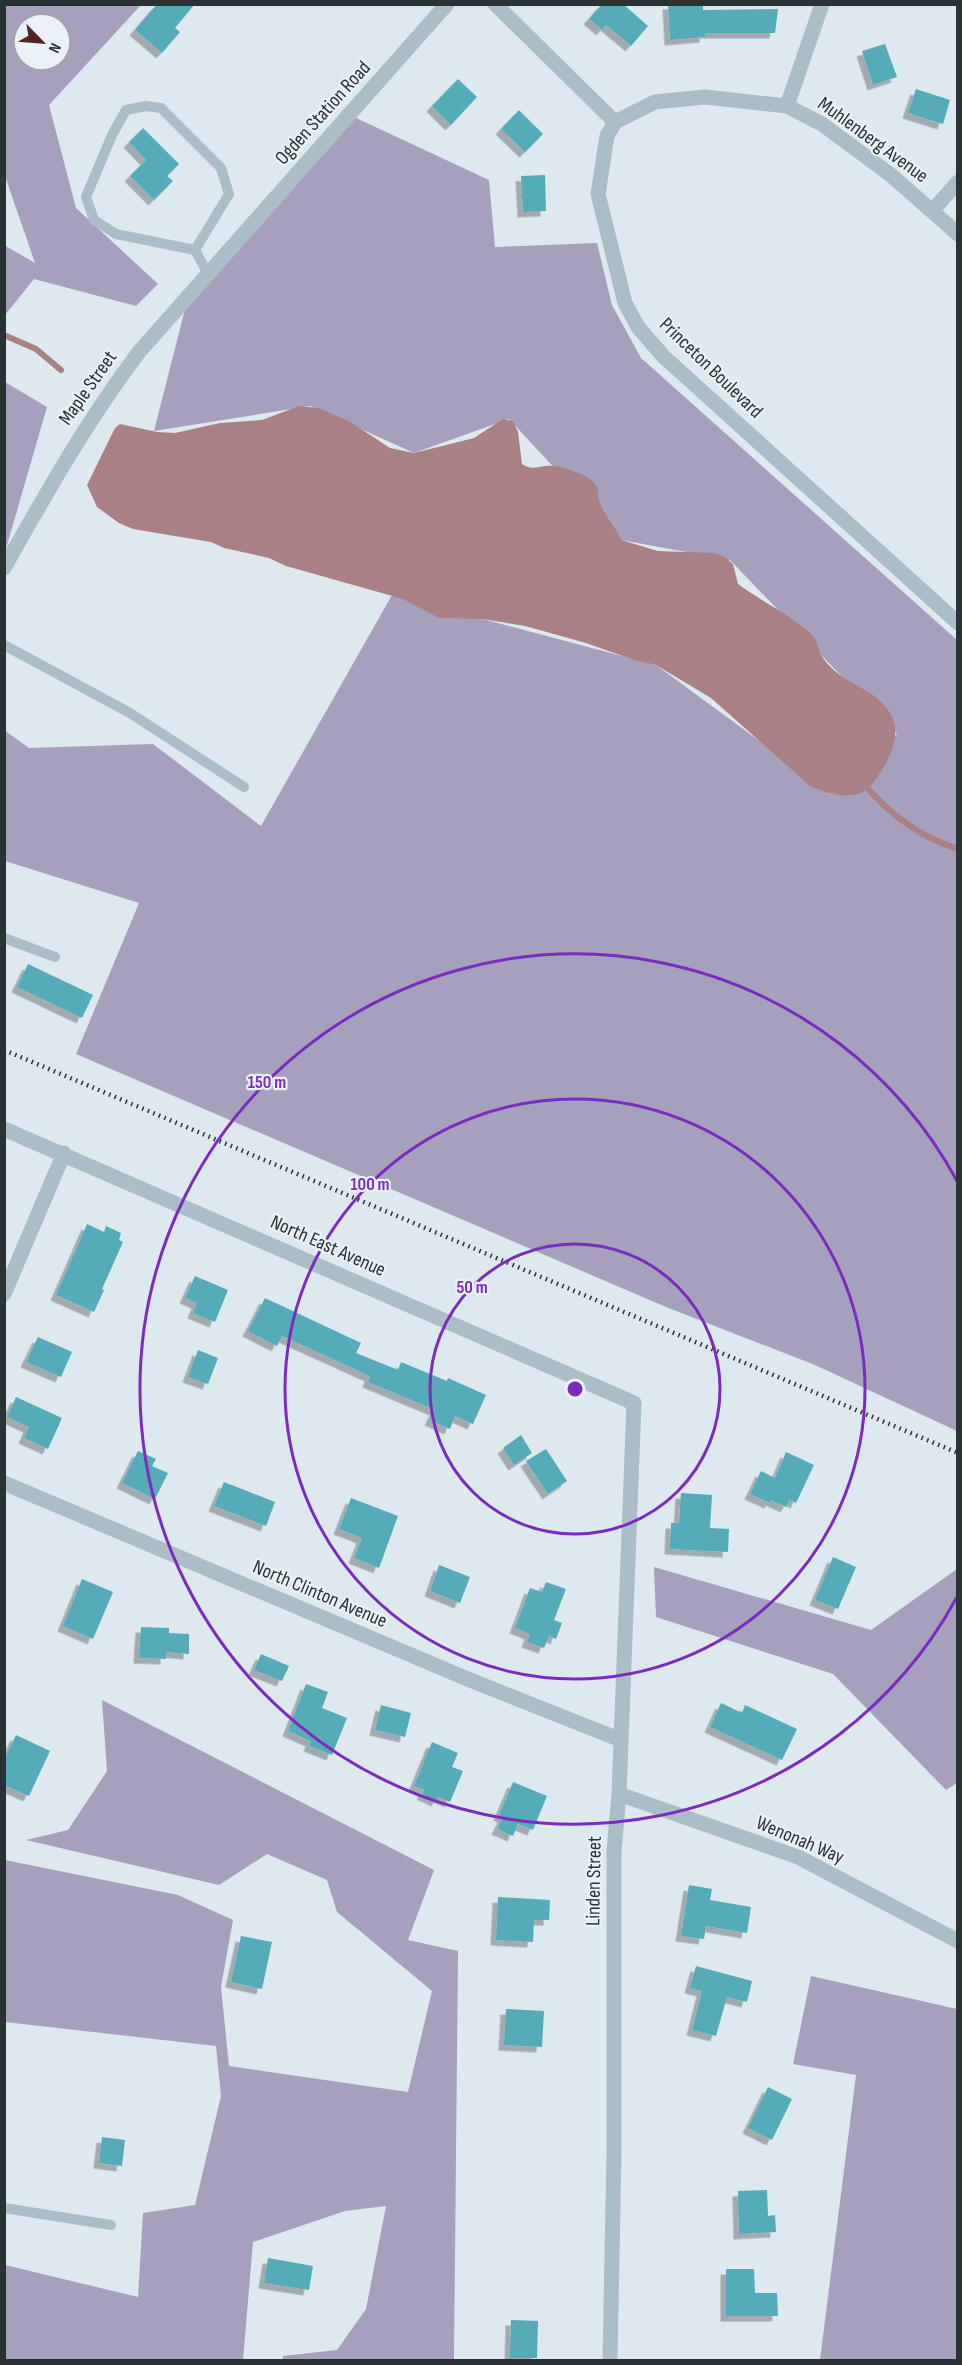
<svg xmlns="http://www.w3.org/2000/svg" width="962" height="2365" font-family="'Sofia Sans Condensed',sans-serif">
<defs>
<filter id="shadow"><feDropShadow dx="-5.5" dy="5.5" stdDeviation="0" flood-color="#0004"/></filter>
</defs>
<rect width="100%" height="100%" fill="#dee8ef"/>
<!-- green -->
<path fill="#a6a0bd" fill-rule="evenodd" d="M5 5H141L49 105 76 208 158 284 136 306 34 279 5 315 4 245 35 263 5 176ZM24 24H60V60H24Z
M354 117 489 180 495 247 597 243 612 305 641 358 957 640V1431L815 1365 666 1307 76 1054 139 903 5 861 4 730 29 748 153 744 261 826 392 595 656 665 832 794 897 734 730 560 621 540 509 419 414 453 310 406 154 431 185 309Z
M5 382 47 407 5 552Z
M654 1567 871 1630 957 1569V1783L946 1790 833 1674 656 1617Z
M102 1700 434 1870 408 1940 458 1951 454 2360H283V2356L337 2350 366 2309 386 2206 345 2211 253 2242 243 2360H5V2265L138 2297 143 2213 195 2205 221 2096 216 2046 5 2022V1860L178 1895 233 1920 221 1987 229 2066 408 2092 432 1991 337 1912 327 1880 267 1854 219 1885 26 1840 68 1830 107 1771Z
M811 1976 957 2009V2360H820L856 2075 793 2064Z"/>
<!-- water -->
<path fill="#a98083" d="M299 406 318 408 349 421 390 448 414 453 474 438 503 419 513 421 518 432 522 464C534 472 540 464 553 466 565 467 589 475 596 485 599 491 597 497 600 503 604 515 616 527 621 540L658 551 714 553 725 557 733 564 738 584C762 602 792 615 813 636 818 641 817 647 820 653 823 659 830 667 835 671 845 680 859 686 870 693 909 719 897 751 873 783 858 803 831 795 810 786L711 698 656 665 634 660 586 643 525 626 483 619 439 618 403 599 286 566 269 558 224 548 211 542 133 529 119 523 97 507 87 485 115 428 120 424 157 432 175 433 220 423 262 420Z"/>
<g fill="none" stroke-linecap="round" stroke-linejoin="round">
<!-- stream -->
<path stroke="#a98083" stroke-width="6" d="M4 335 36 349 61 370
M863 783C888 813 919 837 958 849"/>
</g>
<!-- building -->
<path fill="#54abb7" filter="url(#shadow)" d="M157 4H195L175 28 180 32 162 53 135 30Z
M602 4H623L648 26 631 46 606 25 602 30 589 19Z
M668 4H703V10L778 9 775 33H705V37L670 40Z
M885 44 897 77 873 85 862 51Z
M458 79 477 97 451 125 432 106Z
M916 89 950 100 943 124 908 113Z
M519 110 543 134 525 152 501 129Z
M143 128 179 164 167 176 173 181 154 200 130 176 146 160 129 142Z
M545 175 546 211 523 212 521 176Z
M28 964 93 995 82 1018 17 987Z
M87 1224 104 1232 106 1226 121 1233 119 1240 123 1242 102 1289 104 1290 94 1312 56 1295Z
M195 1276 228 1290 215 1322 193 1313 197 1303 185 1298Z
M265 1298 361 1343 356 1353 398 1370 401 1362 447 1381 448 1378 486 1395 473 1424 455 1416 450 1429 430 1420 435 1410 368 1382 370 1376 282 1336 277 1346 248 1331Z
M38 1337 72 1352 61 1377 26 1362Z
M198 1350 218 1358 208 1384 188 1377Z
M16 1397 62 1418 48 1449 24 1438 29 1427 7 1417Z
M521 1435 532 1453 514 1465 503 1448Z
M546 1449 567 1481 548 1494 526 1461Z
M138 1451 156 1459 152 1466 168 1473 155 1499 122 1483Z
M786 1452 814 1465 796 1503 790 1500 786 1507 771 1500 770 1503 750 1494 761 1471 775 1478Z
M224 1482 275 1502 266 1526 214 1506Z
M681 1493 712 1495 710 1528 729 1529 728 1552 670 1549 671 1523H679Z
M351 1498 398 1516 379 1568 354 1558 362 1538 339 1529Z
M833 1557 856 1567 838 1609 815 1600Z
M439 1565 470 1577 460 1603 430 1591Z
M82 1579 113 1592 93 1639 63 1626Z
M546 1582 566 1589 554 1620 562 1623 556 1639 549 1636 544 1648 527 1642 530 1634 515 1628 530 1588 542 1592Z
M141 1627 169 1628V1633L189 1634V1654L166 1652V1659L139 1658Z
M261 1654 289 1666 282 1681 254 1670Z
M306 1684 328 1692 322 1708 347 1718 332 1755 309 1746 311 1741 288 1731Z
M721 1703 742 1713 745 1705 797 1729 782 1760 710 1727Z
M381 1705 411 1713 405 1737 375 1730Z
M16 1735 50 1751 29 1796 4 1785V1760Z
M432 1742 458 1753 452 1767 463 1771 450 1802 439 1797 437 1801 422 1794 424 1790 414 1786Z
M513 1782 547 1796 533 1830 518 1824 513 1836 497 1829 503 1817 499 1815Z
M689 1885 712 1889 710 1900 751 1907 747 1933 706 1926 704 1939 681 1936Z
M498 1897 550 1900 549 1920H534L533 1942 496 1940Z
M241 1936 272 1942 262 1989 231 1982Z
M696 1966 752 1981 747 2002 727 1997 716 2036 692 2030 702 1991 690 1988Z
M506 2009 544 2011 542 2047 504 2045Z
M768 2087 792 2099 772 2140 748 2128Z
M102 2137 125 2140 122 2166 99 2163Z
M767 2190 768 2216 775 2215 776 2232 739 2234 738 2191Z
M268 2258 313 2266 309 2290 264 2283Z
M726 2269H754L755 2293H777L778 2316H726Z
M511 2320 538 2321 537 2358H510Z"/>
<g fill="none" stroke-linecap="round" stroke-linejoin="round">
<!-- service -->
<path stroke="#abbdc6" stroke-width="10" d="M195 250 116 234 94 220 86 197 112 135 126 110 146 106 161 108 221 168 229 194 195 250 208 274
M4 645 130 713 244 787
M4 938 55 957
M4 2208 111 2225"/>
<!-- minor -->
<path stroke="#abbdc6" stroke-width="15" d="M495 4 615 122
M787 106 822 4
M615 122 607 136 598 194 625 303 638 327 663 356 958 623
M615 122 655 102 705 97 787 106 822 124 892 176 958 234
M932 211 958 182
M4 1129 634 1403 619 1794 614 1851V2152L610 2360
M4 1294 64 1153
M4 1483 470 1680 621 1740
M619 1794 798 1857 958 1941"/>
<!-- tertiary -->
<path stroke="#abbdc6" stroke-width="15" d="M4 568C47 492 86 422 139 352L447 4"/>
<!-- rail -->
<path stroke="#293235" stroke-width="4.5" stroke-dasharray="1.5 4.5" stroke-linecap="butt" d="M4 1050 958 1453"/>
</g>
<!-- distance rings -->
<g fill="none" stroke="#7b2cbf" stroke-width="3">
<circle cx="575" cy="1389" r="145"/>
<circle cx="575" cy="1389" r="290"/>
<path d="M957 1597A435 435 0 1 1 957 1181"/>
</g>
<g text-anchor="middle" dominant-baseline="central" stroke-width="4.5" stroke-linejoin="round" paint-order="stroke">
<!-- street labels -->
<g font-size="20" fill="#293235" stroke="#eaf2f7">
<text transform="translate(323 113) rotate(-48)">Ogden Station Road</text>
<text transform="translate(873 140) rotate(36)">Muhlenberg Avenue</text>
<text transform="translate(711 368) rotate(44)">Princeton Boulevard</text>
<text transform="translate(88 388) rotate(-55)">Maple Street</text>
<text transform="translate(328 1246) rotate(24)">North East Avenue</text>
<text transform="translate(320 1594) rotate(23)">North Clinton Avenue</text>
<text transform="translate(800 1840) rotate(23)">Wenonah Way</text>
<text transform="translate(594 1881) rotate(-89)">Linden Street</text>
</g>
</g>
<circle cx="575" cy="1389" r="9" fill="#7b2cbf" stroke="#eaf2f7" stroke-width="3"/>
<g font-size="18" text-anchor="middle" font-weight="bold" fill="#7b2cbf" stroke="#eaf2f7" stroke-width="4.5" stroke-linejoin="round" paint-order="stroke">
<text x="267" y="1088">150 m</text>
<text x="370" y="1190">100 m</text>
<text x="472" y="1293">50 m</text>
</g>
<!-- border -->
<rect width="962" height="2365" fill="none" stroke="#293235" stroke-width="12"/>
<!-- north arrow -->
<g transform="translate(42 42) rotate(115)"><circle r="28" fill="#eaf2f7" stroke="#9da5a9" stroke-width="1.5"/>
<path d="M0-4.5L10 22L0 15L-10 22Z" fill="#512426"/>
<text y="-9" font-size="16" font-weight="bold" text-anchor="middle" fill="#293235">N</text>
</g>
</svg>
